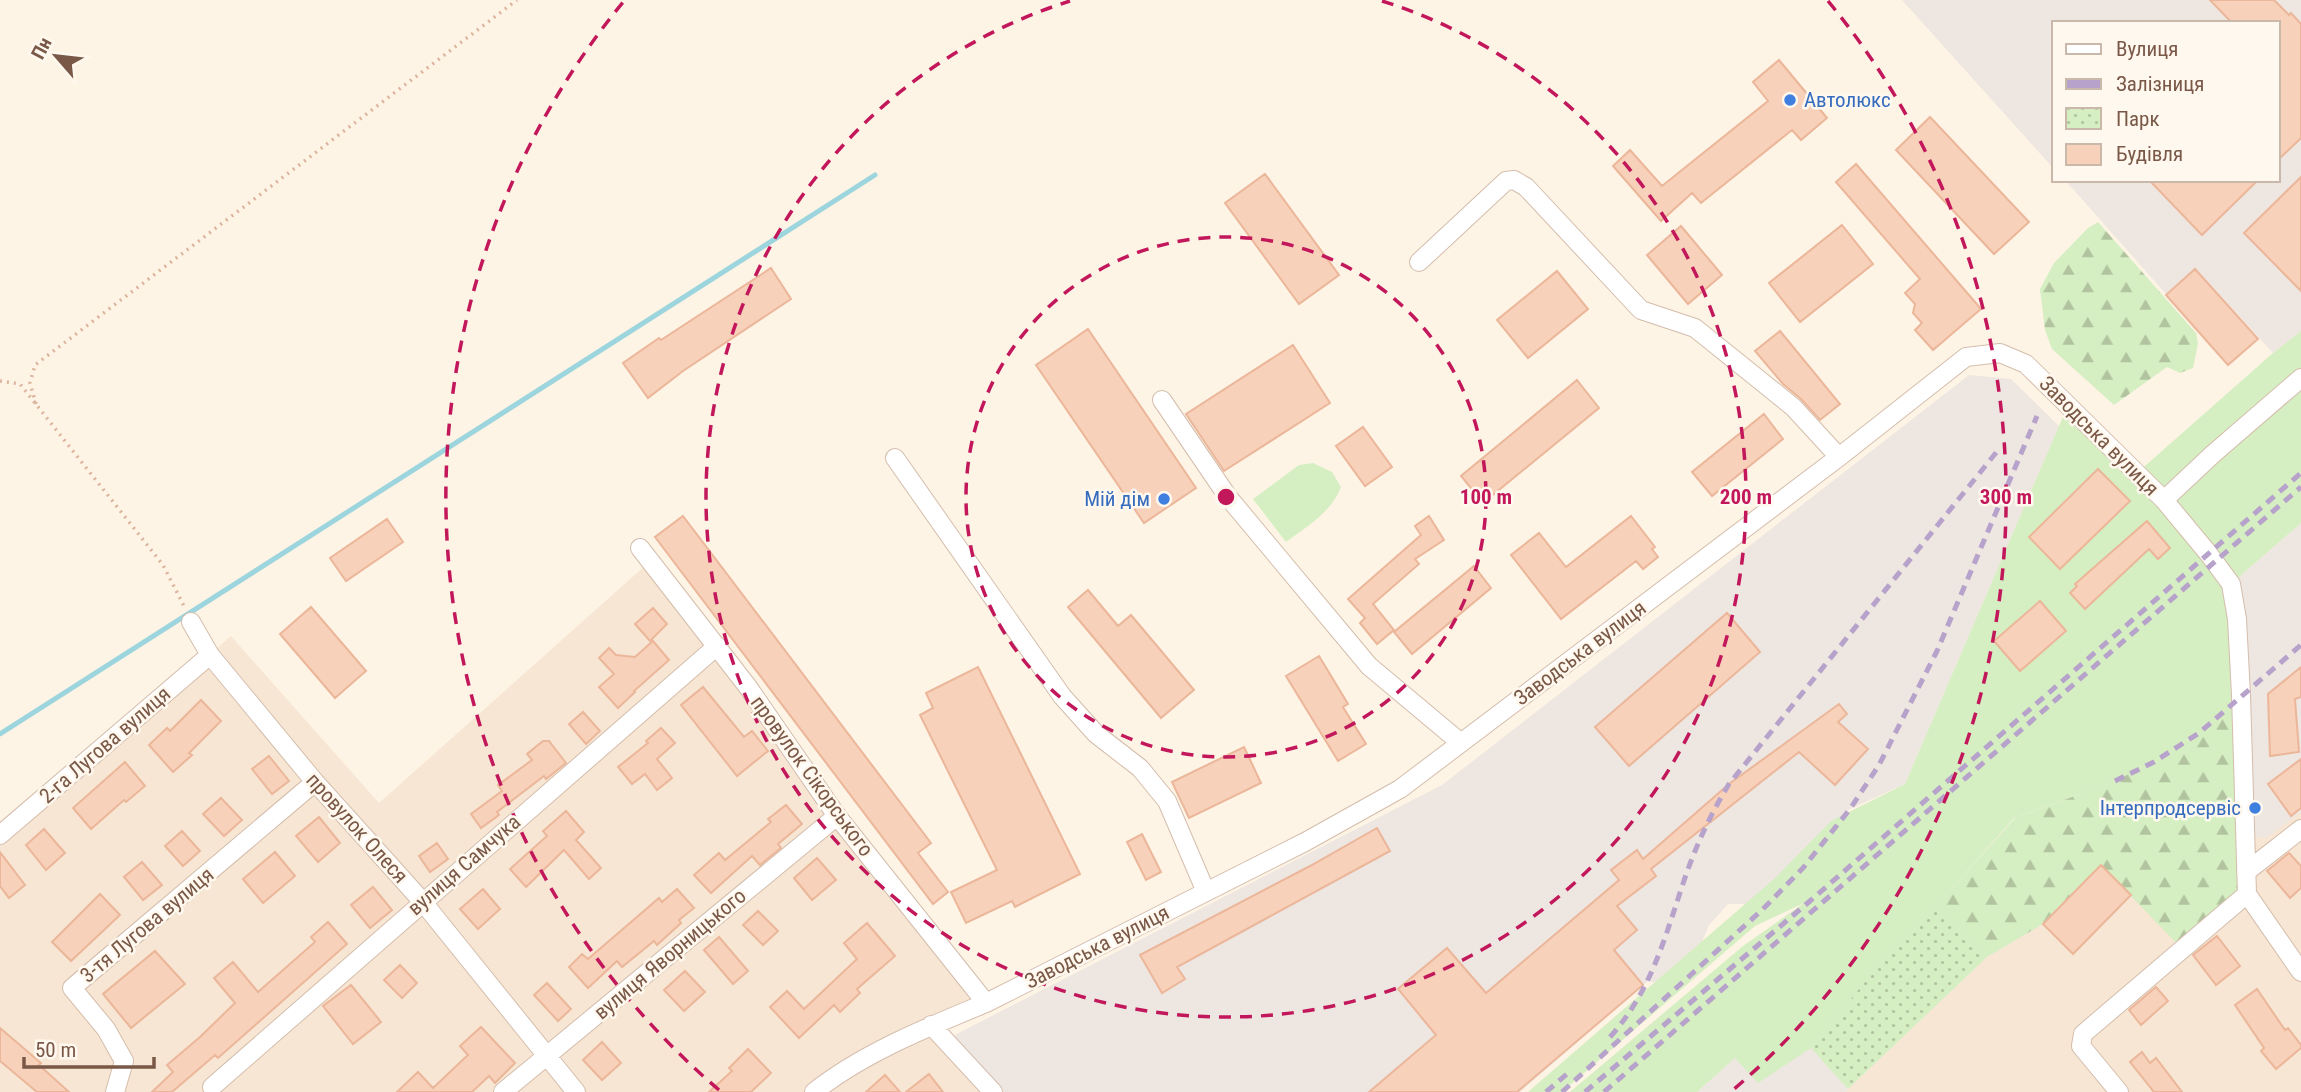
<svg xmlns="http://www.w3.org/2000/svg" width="2301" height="1092" font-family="'Roboto Condensed',sans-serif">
<defs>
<pattern id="forest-firs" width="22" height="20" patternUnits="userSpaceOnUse" patternTransform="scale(1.75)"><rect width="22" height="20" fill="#d5eec2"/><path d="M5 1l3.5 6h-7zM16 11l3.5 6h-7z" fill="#b2c49f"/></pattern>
<pattern id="park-dots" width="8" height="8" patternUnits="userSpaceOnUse" patternTransform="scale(1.75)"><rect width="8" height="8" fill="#d5eec2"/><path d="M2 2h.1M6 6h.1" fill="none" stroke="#b2c49f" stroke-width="1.8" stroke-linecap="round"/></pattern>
</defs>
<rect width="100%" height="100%" fill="#fef4e5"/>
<!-- residential -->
<path fill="#f7e6d3" d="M647 564 986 1003 932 1025 993 1092H0V835L231 636 379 803Z
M2301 812V1092H1845L1987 957 2043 924 2101 865Z"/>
<!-- industrial -->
<path fill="#eee6e0" d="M1902 0H2301V331L2273 353 2196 269 2166 294 2065 180H2278V23H2054V169Z
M1969 375 2011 379 2059 426 1905 784 1850 809 1747 904H1728L1709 925 1701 944 1658 983 1648 981 1520 1092H993L945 1040 1442 785Z
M2301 523V812L2266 838 2245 836 2101 865 2043 924 1987 957 1845 1092H1697L1735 1058 1873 972 1938 904 2015 818 2115 781 2153 762 2199 733 2231 584Z"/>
<!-- grass -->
<path fill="#d5eec2" d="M2301 331V523L2231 584 2241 695 2199 733 2153 762 2115 781 2014 818 1938 904 1873 972 1811 1048 1758 1083 1735 1058 1697 1092H1570L1743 946 1804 903 1755 926 1562 1092H1528L1774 879 1831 821 1905 784 2068 405 2137 473 2273 353Z
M1313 463 1332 472 1341 487C1331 513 1307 526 1286 542L1253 499 1299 465Z"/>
<!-- forest -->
<path fill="url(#forest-firs)" d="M2098 222 2196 333 2198 343 2193 368 2180 373 2167 367 2114 405 2052 349 2045 330 2040 289 2054 263 2088 228Z
M2241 695 2247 894 2182 949 2101 865 2043 924 1987 957 1938 904 2015 818 2115 781 2153 762 2199 733Z"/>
<!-- park -->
<path fill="url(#park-dots)" d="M1938 904 1987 957 1848 1089 1811 1048 1873 972Z"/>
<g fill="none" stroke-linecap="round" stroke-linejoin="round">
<!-- stream -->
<path stroke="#9cd5dd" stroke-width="5" d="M0 734 875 175"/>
</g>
<!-- building -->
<path fill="#f7d1ba" stroke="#ebb699" stroke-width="2" d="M2210 0H2274L2289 15 2291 13 2301 24V138L2278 160V23H2232Z
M1779 60 1827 118 1801 140 1792 130 1701 203 1692 193 1661 221 1613 166 1630 150 1662 186 1768 101 1753 82Z
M1930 117 2029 222 1994 254 1896 150Z
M1856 164 1981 309 1933 350 1915 330 1922 323 1913 313 1915 304 1905 293 1920 279 1836 182Z
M1265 174 1339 275 1299 304 1225 203Z
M2301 177V291L2244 233Z
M2149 180H2258L2202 235Z
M1842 225 1873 264 1800 322 1769 283Z
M1681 226 1722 275 1688 304 1647 255Z
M771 268 791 299 683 371 648 398 623 363 659 338 661 340Z
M2195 269 2258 339 2228 365 2166 295Z
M1557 271 1588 309 1528 358 1497 320Z
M1088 329 1196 488 1144 523 1036 365Z
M1780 331 1840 404 1820 420 1801 399 1783 384 1755 351Z
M1293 345 1330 403 1224 471 1186 414Z
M1577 380 1599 408 1483 503 1461 476Z
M1764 414 1783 439 1712 496 1692 472Z
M1363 427 1392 467 1365 486 1336 446Z
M2098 469 2130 501 2060 569 2029 537Z
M683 516 931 843 918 853 948 892 933 904 655 537Z
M1429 516 1444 540 1415 559 1419 564 1373 604 1394 630 1377 644 1360 623 1365 618 1348 599 1421 535 1415 526Z
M1631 516 1655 547 1652 549 1658 557 1643 569 1636 561 1561 619 1511 555 1539 533 1566 567Z
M387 519 403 542 346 581 330 558Z
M2147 521 2170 548 2158 559 2149 549 2085 609 2070 593 2077 586 2075 584Z
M1474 566 1491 588 1412 654 1394 632Z
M1088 590 1118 626 1131 615 1194 690 1161 718 1068 607Z
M2040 601 2066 631 2020 671 1994 641Z
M311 607 366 671 335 698 280 634Z
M653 608 667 624 650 641 635 624Z
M1727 613 1760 652 1629 766 1595 727Z
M653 641 669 660 634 691 635 692 618 708 599 687 614 674 599 658 609 648 616 655 635 657Z
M1319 656 1348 704 1343 707 1366 744 1338 761 1286 676Z
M978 667 1080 874 1015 907 1012 901 966 923 951 892 997 870 920 715 933 708 926 693Z
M2301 667V697L2295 699 2299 752 2270 756 2268 694Z
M703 687 744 737 752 731 768 751 737 776 681 705Z
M201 700 221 721 189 753 192 755 173 772 149 745 167 728 170 731Z
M1839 704 1847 714 1838 722 1868 749 1835 785 1799 752 1651 869 1656 876 1617 906 1637 930 1614 950 1643 985 1517 1092H1369L1436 1035 1398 989 1447 948 1486 993 1619 880 1611 870 1637 850 1643 859 1729 784Z
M583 712 600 731 586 744 569 724Z
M661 728 675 743 657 759 672 778 657 790 645 774 632 784 618 767 648 743 646 741Z
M543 741H549L566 763 546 779 544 776 497 812 499 815 481 828 471 814 502 791 498 785 532 760 527 754Z
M1244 747 1261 783 1189 818 1172 782Z
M269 756 289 781 272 794 252 769Z
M2301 759V808L2291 816 2268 784Z
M125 762 145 786 126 802 124 800 91 829 73 808Z
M221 798 242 820 224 836 203 814Z
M786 805 802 824 778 844 781 848 760 865 752 856 711 893 694 875 719 853 725 860 771 822 768 819Z
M566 811 584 832 576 840 601 868 589 879 564 850 526 887 510 869 547 836 543 831Z
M319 817 340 843 318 862 296 836Z
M1377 828 1390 851 1177 967 1185 979 1162 993 1140 955 1310 866Z
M44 829 65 853 46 870 26 845Z
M182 831 200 851 183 866 165 846Z
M1142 834 1161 872 1146 880 1127 842Z
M437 843 448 859 430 872 419 856Z
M0 852 25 885 9 898 0 886Z
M275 852 295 876 263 903 243 879Z
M2289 853 2301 866V888L2290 898 2267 871Z
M817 858 836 880 812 900 794 878Z
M142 862 162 885 143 900 124 877Z
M2101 865 2131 895 2073 954 2043 924Z
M373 887 392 910 370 928 351 905Z
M483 889 500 909 478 929 460 909Z
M677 889 694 908 679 920 681 923 657 945 654 941 622 967 617 961 588 988 569 967 582 954 588 959 659 898 662 902Z
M100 894 120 915 71 961 52 942Z
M758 911 778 931 763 945 743 925Z
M328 922 347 944 218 1058 215 1055 172 1092H152L173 1072 167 1065 200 1037 235 1003 214 978 233 962 258 992 315 942 311 937Z
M867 923 895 956 857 989 860 993 840 1012 834 1005 799 1038 770 1007 787 991 804 1009 857 959 844 943Z
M2217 936 2240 966 2216 985 2193 955Z
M719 937 748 971 733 984 704 950Z
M155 951 185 984 131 1028 103 994Z
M400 965 417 983 402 998 384 980Z
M685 971 705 992 684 1011 664 990Z
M547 983 571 1009 558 1021 534 995Z
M351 985 381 1022 353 1044 323 1006Z
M2156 987 2168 1001 2141 1025 2129 1010Z
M2257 989 2285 1030 2288 1028 2301 1045V1048L2276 1069 2261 1051 2264 1048 2235 1005Z
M481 1027 515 1063 495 1083 489 1076 472 1092H397L418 1072 433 1088 468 1055 460 1046Z
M0 1028 41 1063 39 1065 69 1092H37L0 1061Z
M602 1042 621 1063 602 1080 583 1060Z
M748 1049 771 1073 751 1092H709L732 1071 729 1068Z
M2142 1052 2150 1063 2156 1058 2182 1092H2154L2130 1062Z
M929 1074 943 1092H906Z
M885 1075 900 1092H866Z"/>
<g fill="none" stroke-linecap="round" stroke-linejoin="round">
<!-- minor casing -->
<g stroke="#d4bdac" stroke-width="20">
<path id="minor" d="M1419 262 1506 181 1514 180 1526 187 1641 310 1695 328 1793 407 1839 457
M1162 400 1228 497 1369 666 1461 743
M895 458 1062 696 1096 734 1140 768 1167 801 1206 892
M2164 500 2213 454 2301 378
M640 548 748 687 837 816 986 1003
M191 622 210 655 315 782 422 901 576 1092
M0 835 210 655
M2246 872 2301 829
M931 1025 993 1092
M212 1087 717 646
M115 1092 124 1061 106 1029 72 988 315 782
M503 1092 837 816
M814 1092C863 1053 928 1027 986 1003L1305 842 1400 789 1839 457 1966 357 2000 353 2026 364 2164 500 2208 553 2231 584 2237 619 2241 695 2247 894 2301 972
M2119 1092 2081 1046 2083 1034 2247 894"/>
</g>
<!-- path -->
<path stroke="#dcb49d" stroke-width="3.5" stroke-dasharray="2 5" stroke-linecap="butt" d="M0 381 20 384 163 565 185 608
M36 404 30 383 35 365 517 0"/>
<!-- minor -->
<use href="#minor" stroke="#fff" stroke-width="18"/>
<!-- rail -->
<path stroke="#b6a2ca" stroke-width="5" stroke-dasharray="10 7" stroke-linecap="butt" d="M2115 781 2154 762 2199 733 2301 645
M1610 1037C1654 988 1666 932 1687 872 1698 841 1712 812 1729 784L1999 449
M1546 1092 1567 1074
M1562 1092 1763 909 1803 868 1850 809 1879 765 1937 651 2037 416
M1585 1092 1810 901 2301 473
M1604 1092 2301 487"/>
</g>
<!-- distance rings -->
<g fill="none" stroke="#c2185b" stroke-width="3.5" stroke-dasharray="12 9">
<circle cx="1226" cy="497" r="260"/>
<path d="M1382 1A520 520 0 1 1 1070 1"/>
<path d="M719 1090A780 780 0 0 1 624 1M1828 1A780 780 0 0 1 1733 1090"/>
</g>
<!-- markers -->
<g fill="#3f7fe0" stroke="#fff8ee" stroke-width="2.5">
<circle cx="1790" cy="100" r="7"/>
<circle cx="1164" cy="499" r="7"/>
<circle cx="2255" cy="808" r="7"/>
</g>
<g text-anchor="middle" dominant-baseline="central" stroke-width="5" stroke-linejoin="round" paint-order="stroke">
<!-- shop labels -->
<g font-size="21" fill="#366cbe" stroke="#fff8ee" text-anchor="end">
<text x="1804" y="100" text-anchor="start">Автолюкс</text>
<text x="1150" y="499">Мій дім</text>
<text x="2241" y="808">Інтерпродсервіс</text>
</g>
<!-- street labels -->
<g font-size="21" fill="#7a5847" stroke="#fff8ee">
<text transform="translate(2099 436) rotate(45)">Заводська вулиця</text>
<text transform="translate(1580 653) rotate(-37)">Заводська вулиця</text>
<text transform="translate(105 745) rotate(-41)">2-га Лугова вулиця</text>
<text transform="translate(812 776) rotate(54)">провулок Сікорського</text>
<text transform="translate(357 828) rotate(48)">провулок Олеся</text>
<text transform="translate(464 865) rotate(-41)">вулиця Самчука</text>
<text transform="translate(147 925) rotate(-40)">3-тя Лугова вулиця</text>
<text transform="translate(1097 947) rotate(-27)">Заводська вулиця</text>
<text transform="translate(670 954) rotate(-40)">вулиця Яворницького</text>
</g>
</g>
<circle cx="1226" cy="497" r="10" fill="#c2185b" stroke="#fff8ee" stroke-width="3.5"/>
<g font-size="21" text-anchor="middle" font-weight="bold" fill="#c2185b" stroke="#fff8ee" stroke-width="5" stroke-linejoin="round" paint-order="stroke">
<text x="1486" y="504">100 m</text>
<text x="1746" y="504">200 m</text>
<text x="2006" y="504">300 m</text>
</g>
<!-- legend -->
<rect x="2052" y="21" width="228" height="161" fill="#fff8ee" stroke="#cab8ab" stroke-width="2"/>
<rect x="2066" y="44" width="35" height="10" fill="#ffffff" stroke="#cab8ab" stroke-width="2"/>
<text x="2116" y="56" font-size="21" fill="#7a5847">Вулиця</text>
<rect x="2066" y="79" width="35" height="10" fill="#b6a2ca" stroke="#cab8ab" stroke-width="2"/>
<text x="2116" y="91" font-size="21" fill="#7a5847">Залізниця</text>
<rect x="2066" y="108" width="35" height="21" fill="url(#park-dots)" stroke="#cab8ab" stroke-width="2"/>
<text x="2116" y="126" font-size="21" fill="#7a5847">Парк</text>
<rect x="2066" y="144" width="35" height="21" fill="#f7d1ba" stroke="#cab8ab" stroke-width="2"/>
<text x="2116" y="161" font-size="21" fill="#7a5847">Будівля</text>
<!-- north arrow -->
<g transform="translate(56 56) rotate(298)" stroke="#fff8ee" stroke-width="5" paint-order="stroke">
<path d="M0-5L12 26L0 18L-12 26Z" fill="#7a5847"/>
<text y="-10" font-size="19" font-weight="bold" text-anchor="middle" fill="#7a5847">Пн</text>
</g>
<!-- scale -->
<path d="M24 1057v10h130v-10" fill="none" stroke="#7a5847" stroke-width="3.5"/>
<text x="35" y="1057" font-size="21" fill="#7a5847" stroke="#fff8ee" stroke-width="5" paint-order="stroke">50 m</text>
</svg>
